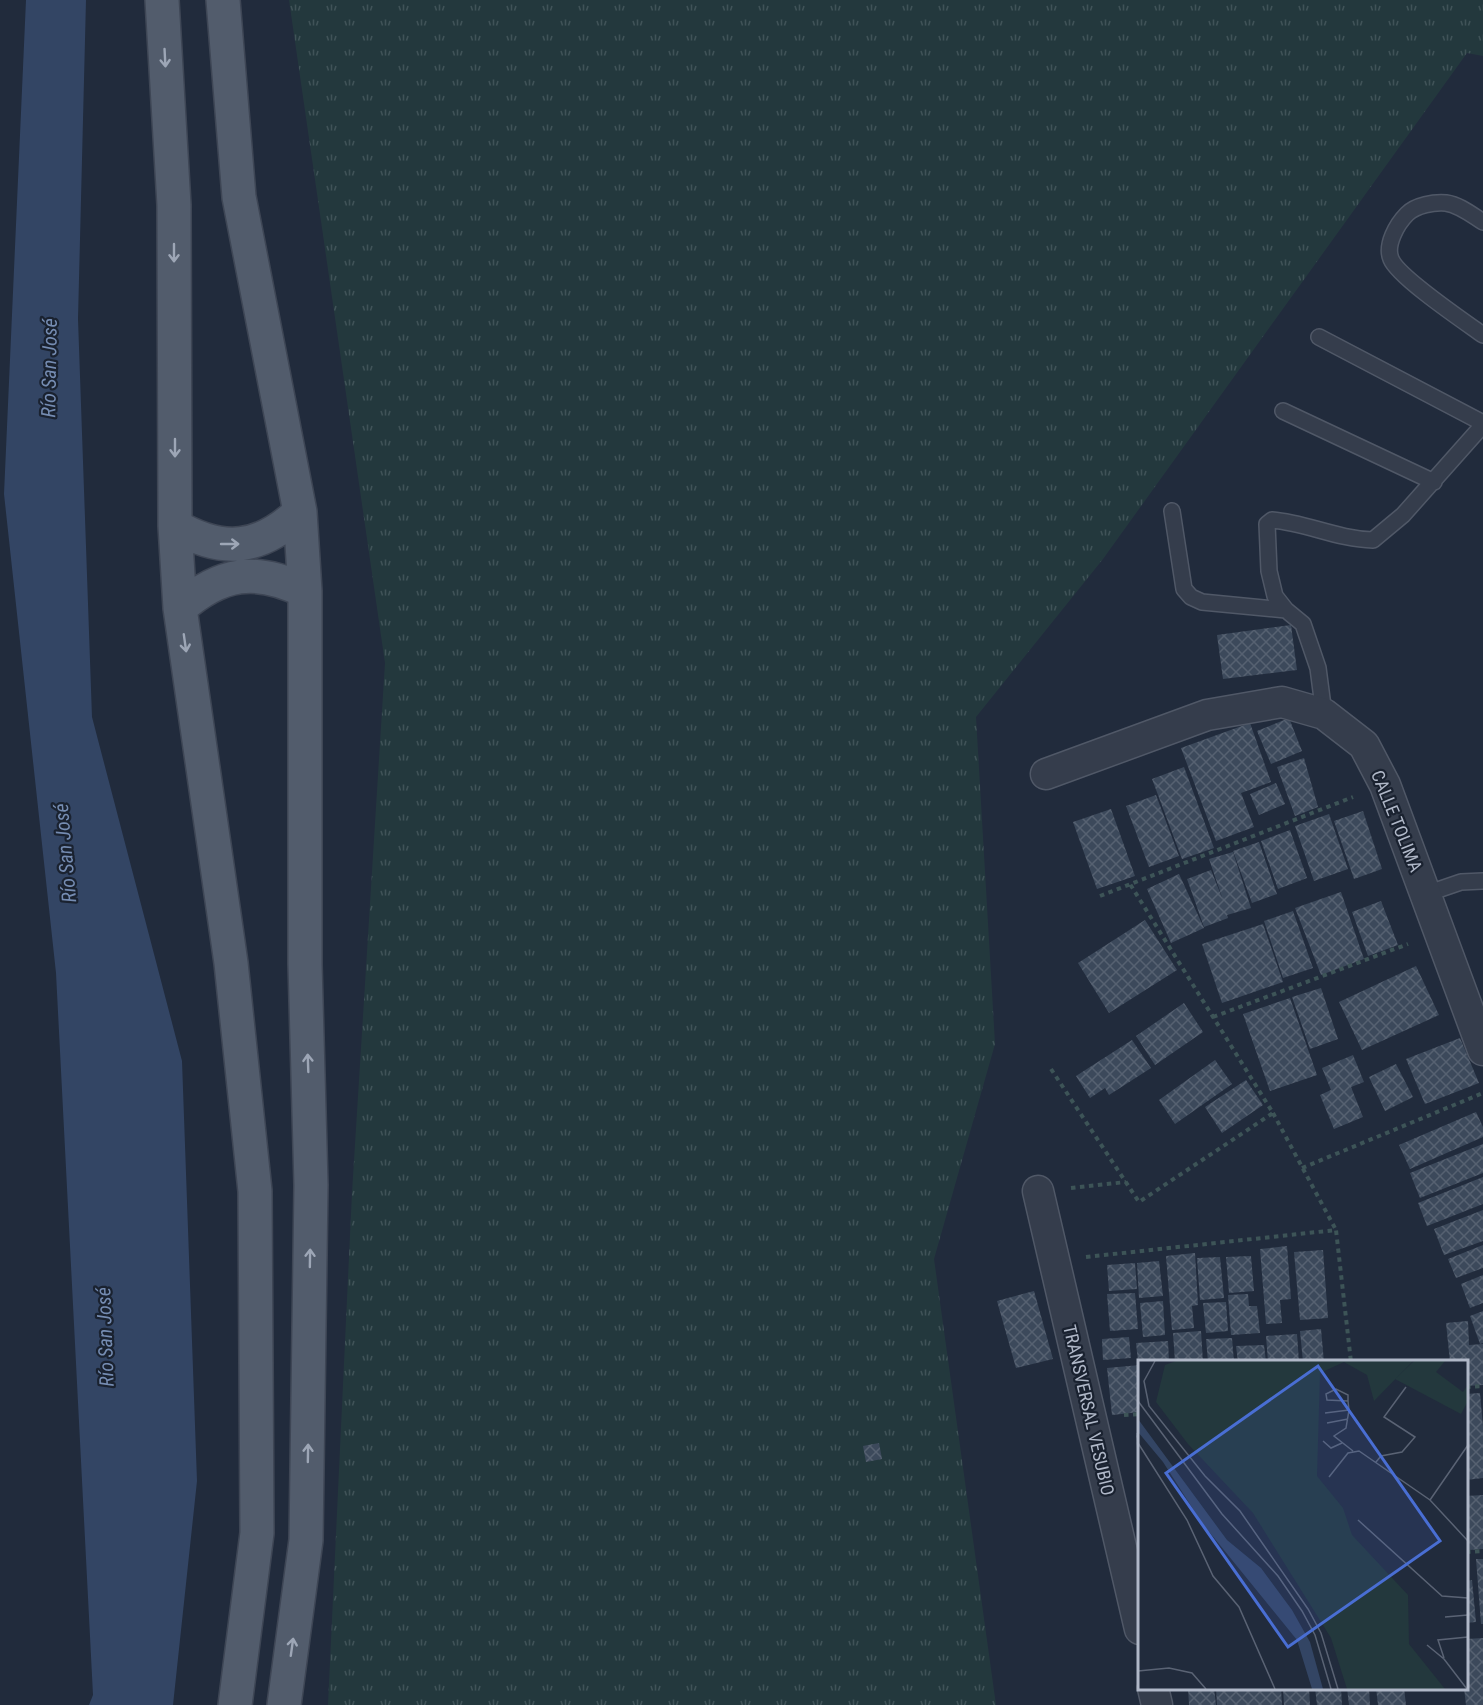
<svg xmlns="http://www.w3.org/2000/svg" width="1483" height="1705" font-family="'Roboto Condensed',sans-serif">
<defs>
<pattern id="grass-tufts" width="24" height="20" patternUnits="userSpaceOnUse" patternTransform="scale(1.5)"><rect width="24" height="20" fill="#23383d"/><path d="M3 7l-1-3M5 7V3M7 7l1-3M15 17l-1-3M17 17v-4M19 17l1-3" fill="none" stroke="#405358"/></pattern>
<pattern id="building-cross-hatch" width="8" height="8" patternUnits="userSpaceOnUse" patternTransform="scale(1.5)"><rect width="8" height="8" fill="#3c495b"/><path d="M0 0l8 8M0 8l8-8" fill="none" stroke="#566171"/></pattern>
</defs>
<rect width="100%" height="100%" fill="#212b3c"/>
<!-- grass -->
<path fill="url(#grass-tufts)" d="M289 0H1483V56L1467 53 1103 559 976 717 995 1044 934 1259 996 1705H328L352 1193 385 663Z"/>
<!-- water -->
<path fill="#334564" d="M26 0H86L78 319 92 717 182 1061 197 1481 173 1705H89L93 1695 56 973 4 494Z"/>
<!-- building -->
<path fill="url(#building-cross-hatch)" d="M1291 625 1297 670 1223 679 1217 635Z
M1289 718 1302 751 1271 764 1257 731Z
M1250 723 1271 782 1241 793 1254 827 1216 841 1181 748Z
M1304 758 1318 807 1295 816 1277 767Z
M1184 767 1214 848 1182 859 1152 779Z
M1276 783 1285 804 1259 815 1250 794Z
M1156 795 1179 856 1149 867 1126 806Z
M1111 809 1135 876 1097 889 1073 822Z
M1363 811 1382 869 1354 879 1334 821Z
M1329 814 1348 869 1314 881 1295 826Z
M1290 830 1307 878 1278 889 1261 841Z
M1259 842 1277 894 1252 903 1233 851Z
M1233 852 1251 908 1227 915 1228 918 1204 927 1187 879 1211 870 1223 900 1209 859Z
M1179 874 1204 928 1171 943 1147 889Z
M1341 892 1364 959 1321 975 1295 908Z
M1381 901 1398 945 1368 956 1352 912Z
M1293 911 1313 968 1283 978 1264 921Z
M1145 920 1177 970 1109 1013 1078 963Z
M1263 924 1283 982 1222 1003 1202 944Z
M1416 966 1439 1015 1362 1050 1339 1002Z
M1321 988 1338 1039 1310 1049 1292 997Z
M1290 998 1317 1075 1270 1091 1243 1014Z
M1184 1003 1203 1032 1155 1065 1136 1036Z
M1460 1038 1479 1083 1425 1104 1406 1059Z
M1132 1040 1151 1068 1109 1095 1105 1088 1090 1098 1076 1076Z
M1353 1055 1364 1082 1351 1087 1363 1117 1334 1129 1320 1095 1331 1090 1322 1068Z
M1215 1060 1232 1084 1175 1124 1159 1100Z
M1396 1064 1413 1097 1385 1111 1369 1077Z
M1246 1080 1263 1105 1222 1133 1205 1107Z
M1476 1112 1483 1127V1137L1410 1169 1399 1145Z
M1483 1144V1173L1420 1198 1410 1173Z
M1483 1177V1204L1427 1226 1418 1203Z
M1483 1210V1241L1444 1255 1434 1229Z
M1483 1245V1268L1456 1278 1448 1259Z
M1287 1246 1291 1299 1280 1300 1282 1323 1266 1324 1260 1249Z
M1323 1250 1328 1318 1300 1320 1294 1252Z
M1195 1253 1198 1305 1192 1306 1194 1328 1172 1330 1166 1256Z
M1251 1256 1254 1291 1229 1293 1226 1257Z
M1220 1257 1224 1298 1200 1300 1197 1258Z
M1159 1261 1163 1296 1139 1298 1137 1263Z
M1135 1263 1137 1289 1109 1291 1107 1265Z
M1483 1275V1303L1470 1308 1461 1284Z
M1034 1291 1053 1359 1016 1368 997 1301Z
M1135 1293 1138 1329 1110 1331 1107 1294Z
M1248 1294 1249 1306H1257L1260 1333 1231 1335 1228 1295Z
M1163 1301 1165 1335 1143 1337 1140 1303Z
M1226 1302 1228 1331 1206 1333 1203 1303Z
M1483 1311V1343L1480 1344 1470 1316Z
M1468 1321 1469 1345 1483 1344V1385L1466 1386V1362H1450L1446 1323Z
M1321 1329 1324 1362H1303L1300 1331Z
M1201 1331 1203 1362H1175L1173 1333Z
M1297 1334 1299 1362H1268L1266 1336Z
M1129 1337 1131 1358 1103 1360 1102 1339Z
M1232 1338 1234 1362H1208L1206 1339Z
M1168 1341 1169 1362H1138L1136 1343Z
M1264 1345 1266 1362H1238L1236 1346Z
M1140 1365V1412L1112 1415 1107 1368Z
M1480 1393 1483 1427V1478L1466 1480V1394Z
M1136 1433H1140V1463H1138Z
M879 1443 882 1459 866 1462 863 1446Z
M1483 1495V1549L1469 1550 1466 1496Z
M1476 1559H1483V1624H1481Z
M1472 1580 1476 1622 1466 1623V1581Z
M1483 1638V1705H1466L1464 1688H1466V1639Z
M1188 1688H1214L1216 1705H1189Z
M1216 1688H1281L1282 1705H1217Z
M1283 1688H1309L1310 1705H1284Z
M1315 1688H1341L1342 1705H1317Z
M1347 1688H1369L1370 1705H1349Z
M1376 1688H1404L1406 1705H1378Z"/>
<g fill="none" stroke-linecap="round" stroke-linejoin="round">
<!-- service casing -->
<g stroke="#505867" stroke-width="18">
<path id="service" d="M1483 222C1472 215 1460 205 1446 203 1434 202 1416 205 1407 214 1397 224 1385 245 1391 259 1398 277 1465 322 1483 335
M1319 337 1483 423
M1283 411 1434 482
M1172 511 1184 589 1191 597 1202 602 1286 610
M1324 714 1318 668 1303 624 1286 610 1275 596 1269 571 1267 524 1272 520C1307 523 1337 539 1373 540L1403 515 1483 425
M1426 894 1461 882 1483 881"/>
</g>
<!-- minor casing -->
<g stroke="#505867" stroke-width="33">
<path id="minor" d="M1046 774 1207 715 1282 702 1324 714 1364 745 1385 785 1483 1050
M1038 1191 1140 1629
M1153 1688 1157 1705"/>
</g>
<!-- primary casing -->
<g stroke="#3e4655" stroke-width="36">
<path id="primary" d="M162 0 174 205 175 526 180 608 231 963 255 1191 257 1533 235 1705
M223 0 239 197 300 512 305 591V964L311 1185 306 1540 284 1705
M175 526C223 554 260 550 300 512
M180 608C221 572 256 567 305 591"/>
</g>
<!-- path -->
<path stroke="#3d5457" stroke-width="4" stroke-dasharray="4.5 4.5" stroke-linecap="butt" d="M1100 896 1353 797
M1213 1017 1408 944
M1051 1069 1139 1202 1273 1113 1130 884
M1273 1113 1336 1230
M1302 1168 1483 1093
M1071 1188 1126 1182
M1086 1257 1336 1230 1351 1362
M1466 1387 1483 1386
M1124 1415 1140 1414
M1466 1552 1483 1551"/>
<!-- service -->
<use href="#service" stroke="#353d4c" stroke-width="15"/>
<!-- minor -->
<use href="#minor" stroke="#353d4c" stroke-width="30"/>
<!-- primary -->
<use href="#primary" stroke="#525c6c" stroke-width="33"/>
</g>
<!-- one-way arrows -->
<defs><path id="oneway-shaft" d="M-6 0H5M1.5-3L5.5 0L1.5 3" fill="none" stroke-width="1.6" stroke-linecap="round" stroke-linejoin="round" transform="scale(1.5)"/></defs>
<g stroke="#9da6b6">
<use href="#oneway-shaft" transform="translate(165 58) rotate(87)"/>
<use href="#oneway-shaft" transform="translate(174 253) rotate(90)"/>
<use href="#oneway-shaft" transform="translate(175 448) rotate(90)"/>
<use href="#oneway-shaft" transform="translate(230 544)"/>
<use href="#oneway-shaft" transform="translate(185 643) rotate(82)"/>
<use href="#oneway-shaft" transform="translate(308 1063) rotate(-92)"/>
<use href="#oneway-shaft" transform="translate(310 1258) rotate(-89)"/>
<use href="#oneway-shaft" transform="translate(308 1453) rotate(-89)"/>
<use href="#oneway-shaft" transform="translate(292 1647) rotate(-82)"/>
</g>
<g text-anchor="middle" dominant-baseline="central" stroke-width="4.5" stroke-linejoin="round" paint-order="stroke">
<!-- street labels -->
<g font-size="18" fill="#b0b8c8" stroke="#1a2230">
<text transform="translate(1397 821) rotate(68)">CALLE TOLIMA</text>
<text transform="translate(1089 1410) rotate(77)">TRANSVERSAL VESUBIO</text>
</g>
<!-- water labels -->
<g font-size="20" font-style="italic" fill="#758cb2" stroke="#1a2230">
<text transform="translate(49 368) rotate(-89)">Río San José</text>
<text transform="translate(65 853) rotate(-95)">Río San José</text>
<text transform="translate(105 1337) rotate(-92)">Río San José</text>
</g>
</g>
<!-- overview -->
<g transform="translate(1138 1360)">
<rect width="330" height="330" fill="#212b3c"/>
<path d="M38 1H275L236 41 229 15 206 2 182 13 179 116 205 148 214 175 270 235 271 284 307 329H209L193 278 115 153 50 84 18 42 27 5Z" fill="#23383d"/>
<path d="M276 1H307L298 12 325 32 330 25V41L323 54 257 19Z" fill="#23383d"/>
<path d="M0 59 89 180 123 208 154 250 172 282 185 329H174L159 280 64 163 25 102 0 72Z" fill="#334564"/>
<path fill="none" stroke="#5a6374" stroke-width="1.5" d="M17 1 6 21 11 46 67 116 102 151 170 249 183 273 200 329M0 41 84 154 140 216 164 251 177 275 193 329M210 41 189 40 188 34 198 29 210 35V41L211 50 208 68 196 76 215 91M187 53 211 50M189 63 210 59M185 81 193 88 204 83M0 83 49 160 75 216 101 247 137 329M238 102 243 96 264 92 277 77 246 57 268 27M191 117 210 93 221 91 292 140 330 181M292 140 330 85M220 160 304 236 330 238M307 257 330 255M289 285 306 299 329 329M306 298 300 280 330 277M0 311 31 308 54 313 68 329"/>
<path fill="#496ed3" fill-opacity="0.15" stroke="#496ed3" stroke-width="3" d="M180 6 302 181 150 287 28 113Z"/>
<rect width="330" height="330" fill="none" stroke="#b0b8c8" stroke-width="3"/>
</g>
</svg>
